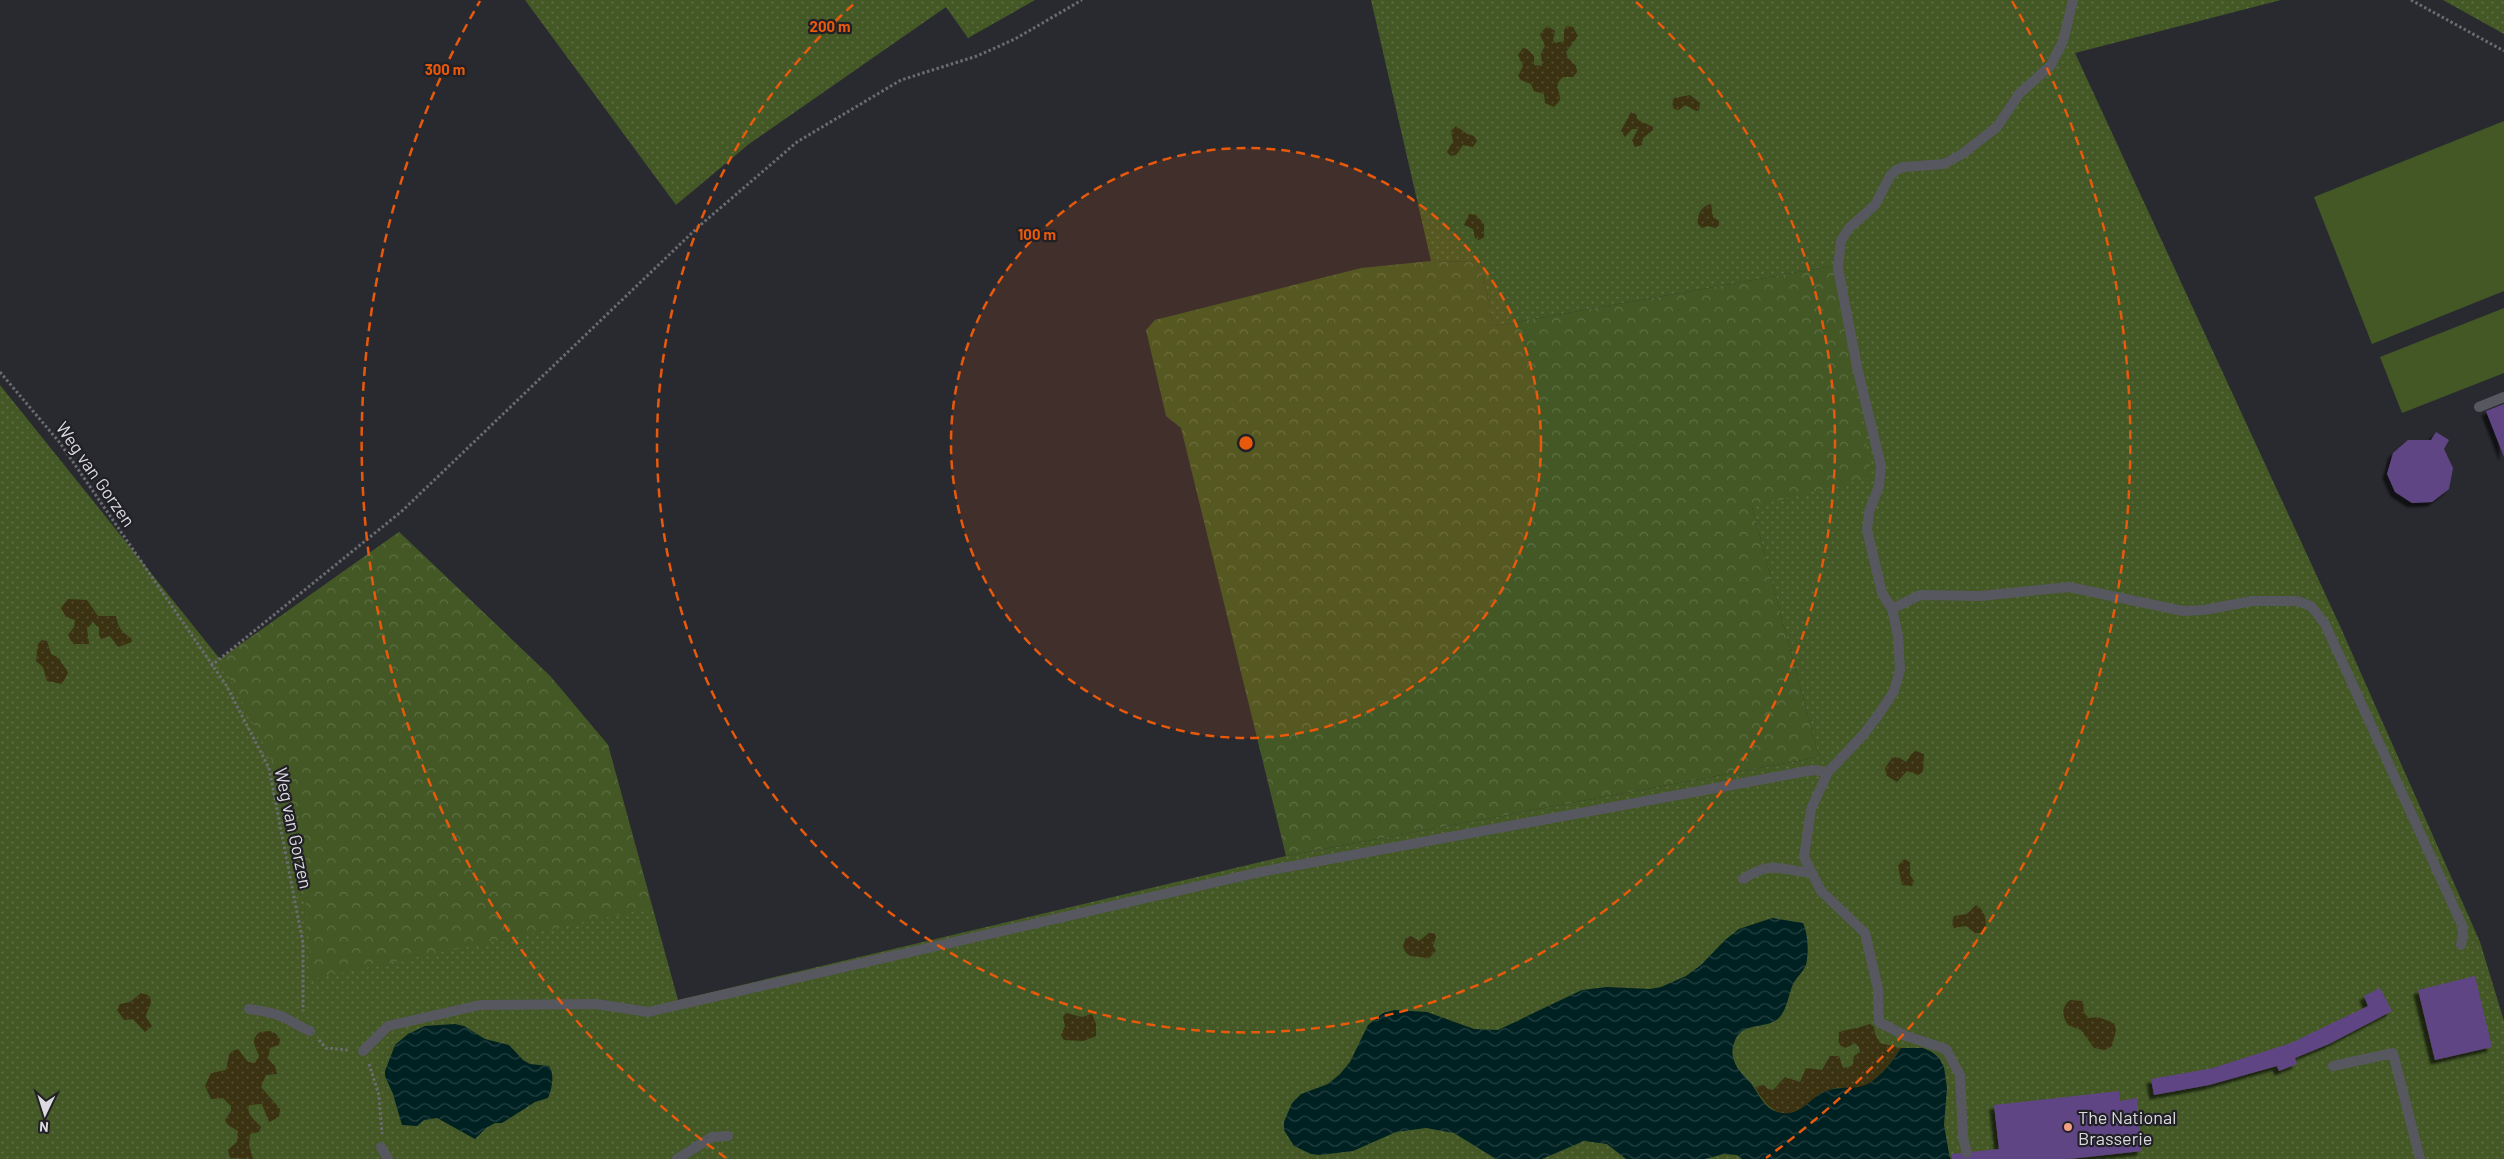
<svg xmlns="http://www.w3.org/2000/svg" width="2504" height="1159" font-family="Barlow,sans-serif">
<defs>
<pattern id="grass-dots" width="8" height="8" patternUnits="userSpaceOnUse" patternTransform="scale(1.25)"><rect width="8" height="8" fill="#435825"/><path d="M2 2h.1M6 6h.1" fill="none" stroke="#5e6f44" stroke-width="1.8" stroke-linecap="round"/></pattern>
<pattern id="forest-crowns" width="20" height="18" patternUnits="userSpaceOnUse" patternTransform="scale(1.25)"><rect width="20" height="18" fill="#435825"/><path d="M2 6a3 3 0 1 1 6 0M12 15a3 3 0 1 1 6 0" fill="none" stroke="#5e6f44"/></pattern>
<pattern id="sand-dots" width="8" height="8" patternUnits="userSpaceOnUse" patternTransform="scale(1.25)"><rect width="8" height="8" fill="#3a3211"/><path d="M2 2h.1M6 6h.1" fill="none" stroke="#564f33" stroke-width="1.8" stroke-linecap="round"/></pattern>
<pattern id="water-waves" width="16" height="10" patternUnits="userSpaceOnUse" patternTransform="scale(1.25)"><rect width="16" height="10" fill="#002122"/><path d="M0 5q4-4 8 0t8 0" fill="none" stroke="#254142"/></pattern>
<filter id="shadow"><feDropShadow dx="-4.5" dy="4.5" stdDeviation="1" flood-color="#0009"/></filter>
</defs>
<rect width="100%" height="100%" fill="#292a30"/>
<!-- grass -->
<path fill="url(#grass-dots)" d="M525 0H1035L968 38 946 7 749 144 676 205Z
M1371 0H2281L2075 53 2340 626 2480 942 2504 1021V1159H0V385L220 659 399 532 550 676 608 745 678 1000 1286 856 1819 757 1752 507 1832 266 1494 326 1480 262 1431 261Z
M2443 0H2504V34Z"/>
<!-- forest -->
<path fill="url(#forest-crowns)" d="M1431 261 1480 262 1494 326 1832 266 1872 477 1752 507 1819 757 1286 856 1181 428 1166 416 1146 330 1155 320 1361 268Z
M399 532 550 676 608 745 652 908 312 979 299 813 220 659Z"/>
<!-- sand -->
<path fill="url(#sand-dots)" d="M1547 26 1555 31 1553 40 1555 43 1564 41V30L1567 26 1573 27 1578 36 1566 52 1568 58 1576 66 1577 72 1573 77H1563C1553 85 1560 90 1560 100L1554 107 1545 103 1544 94 1534 91 1531 84 1521 80 1518 76 1523 66 1518 55 1523 48 1527 49 1534 56V65L1542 66 1541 53 1545 46 1540 34Z
M1690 95 1700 103 1699 110 1696 111 1685 105 1679 110 1674 109 1672 103 1674 98Z
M1631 112 1636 114 1638 120 1653 127V130L1643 138 1642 145 1635 147 1632 141 1638 129H1632L1625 137 1621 131Z
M1456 126 1467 134 1474 136 1477 141 1473 147 1463 145 1456 155 1451 156 1447 152 1453 141 1451 131Z
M1711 204 1713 217 1719 221V225L1716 228 1708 226 1702 228 1698 224C1697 215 1701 206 1711 204Z
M1469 214 1476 215 1484 224V237L1479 240 1475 238 1473 229 1464 225Z
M68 599 87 600 98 616H116C118 627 121 632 131 638L132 642 118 647 110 636 101 639 99 635V628L93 622 87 629 89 644H73L68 635 74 627 75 620 66 617 61 608Z
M42 640 47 641 51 654 59 658C62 665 66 667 68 673L62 684 47 681 43 667 36 661 38 644Z
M1916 751 1924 754 1923 772 1918 775 1907 771 1897 782 1887 776 1885 768 1892 758 1898 757 1906 762 1913 752Z
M1904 859 1910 862V875L1914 881 1912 886 1902 885 1898 866Z
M1976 905C1985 910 1989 924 1983 933H1975L1966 926 1954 928 1952 923 1954 916 1967 914Z
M1429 933H1434L1436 937 1433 946 1436 951 1428 959C1418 954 1407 961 1403 946L1406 938 1411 936 1419 941Z
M141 993 148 995C155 1003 147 1008 146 1017L152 1026 145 1032 133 1019 124 1020 117 1010 120 1004 130 1002Z
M2070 1000 2083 1001 2084 1013 2089 1018 2098 1017 2114 1023 2116 1030 2112 1046 2105 1050 2094 1048 2081 1030 2068 1025C2062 1017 2061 1007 2070 1000Z
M1066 1013 1082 1017 1092 1014 1096 1024V1036L1083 1041 1064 1040 1061 1035 1065 1026 1063 1017Z
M1870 1024 1874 1027 1875 1034 1880 1043 1901 1048C1891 1061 1878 1084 1860 1088 1850 1090 1840 1085 1829 1090 1816 1096 1811 1105 1801 1110 1780 1122 1764 1104 1755 1087L1764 1085 1768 1089 1773 1090 1785 1077 1800 1082 1806 1068 1822 1070 1830 1056H1839L1843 1068 1852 1066 1854 1056 1860 1052 1859 1047 1855 1043 1846 1048C1836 1046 1839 1039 1839 1032 1849 1029 1859 1028 1870 1024Z
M270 1031 275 1033 280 1039 279 1045 270 1048 268 1059 275 1066 277 1074 266 1075 261 1087 280 1109 279 1117 269 1122 262 1104 249 1105C246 1115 254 1119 261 1127L259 1132 250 1134 249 1145 253 1159 230 1158 228 1150 237 1142 238 1131 228 1125 225 1120 231 1111V1106L223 1098 211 1099 205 1086 211 1073 226 1070 229 1055 232 1051 238 1049 248 1062 255 1063 259 1056C256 1046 249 1040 260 1032Z"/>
<!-- pitch -->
<path fill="#435825" d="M2504 121V291L2372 344 2314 197Z
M2504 308V373L2402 413 2380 357Z"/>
<!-- water -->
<path fill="url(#water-waves)" d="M1772 918 1803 923C1808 934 1809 953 1806 965 1803 972 1797 977 1793 984 1788 995 1787 1014 1775 1021 1760 1029 1741 1022 1734 1043 1729 1058 1737 1070 1748 1080 1758 1090 1762 1108 1778 1112 1800 1118 1807 1100 1824 1092 1840 1084 1856 1092 1871 1082 1883 1074 1893 1060 1901 1048H1923L1932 1052 1939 1058 1944 1067 1947 1088 1944 1125 1950 1159H1742L1737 1155 1724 1154 1705 1159H1626L1607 1144 1584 1141 1542 1159H1496L1454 1133 1426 1128 1396 1132 1353 1151 1320 1155 1311 1154 1294 1146 1284 1130V1122L1292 1103 1301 1094 1328 1084 1340 1074 1350 1062 1368 1025 1383 1013 1395 1010 1427 1012 1474 1029 1498 1030 1582 990 1607 987 1650 989 1661 987 1686 976 1701 965 1725 940 1739 929Z
M455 1024 464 1026 485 1039 509 1045 523 1060 530 1064 549 1066C555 1075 552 1088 548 1098L535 1102 502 1123H495L486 1128 475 1139 437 1118 424 1120 417 1126 402 1125 393 1094 385 1076V1071L395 1045 408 1034 425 1026Z"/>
<!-- building -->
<path fill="#614584" filter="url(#shadow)" d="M2504 404V457L2486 411Z
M2436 432 2449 440 2444 449 2453 468 2449 489 2432 502 2412 503 2395 492 2387 474 2393 453 2408 440H2431Z
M2475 976 2492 1047 2435 1060 2418 990Z
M2380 988 2392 1011 2329 1044 2295 1058 2297 1064 2279 1071 2277 1066 2209 1085 2154 1095 2151 1079 2213 1068 2291 1043 2368 1006 2364 996Z
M2119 1091 2120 1101 2137 1098 2142 1151 2069 1159H1952L1951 1154 1999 1149 1994 1105Z"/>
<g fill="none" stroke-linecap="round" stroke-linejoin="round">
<!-- path -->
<path stroke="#6b6c71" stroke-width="3" stroke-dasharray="2.5 2.5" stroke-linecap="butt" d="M2411 0 2504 51
M0 372 60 443 226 685 269 768 303 943V1011
M211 666 402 511 697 228 797 142 901 80 977 56 1015 39 1082 0
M319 1040 326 1048 349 1050
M369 1064 379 1095 382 1134"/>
<!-- lane -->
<path stroke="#57585f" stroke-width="10" d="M2479 407 2504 397
M1892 609 1920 595 1980 596 2069 587 2183 611 2204 610 2252 601H2297L2311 606 2325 624 2462 925 2463 933 2461 945
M1828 772 1863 735 1879 714 1894 691 1900 670 1898 636 1892 609 1882 593 1867 530 1869 512 1879 486 1881 466 1857 367 1838 268 1841 241 1849 228 1875 205 1890 176 1896 170 1904 167 1944 164 1962 154 1997 127 2019 94 2051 65 2063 41 2073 0
M1743 879C1772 860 1780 870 1812 873
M249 1009C262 1011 277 1013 289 1020 296 1024 302 1028 310 1031
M363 1051 388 1026 480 1005 596 1004 648 1012 1260 872 1813 770 1828 772 1811 809 1804 857 1821 891 1865 933 1878 989 1879 1022 1906 1036 1946 1049 1960 1075 1963 1138 1967 1153
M2333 1066 2393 1053 2420 1159
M381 1147 388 1159
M677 1159 712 1137 728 1136"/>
</g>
<!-- distance rings -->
<circle cx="1246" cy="443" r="295" fill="#e8590c" fill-opacity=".12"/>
<g fill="none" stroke="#e8590c" stroke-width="2.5" stroke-dasharray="9 6">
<circle cx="1246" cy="443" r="295"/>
<path d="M1636 2A589 589 0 1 1 856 2"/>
<path d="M726 1158A884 884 0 0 1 480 1M2012 1A884 884 0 0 1 1766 1158"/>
</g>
<!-- markers -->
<circle fill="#f39f83" stroke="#202026" stroke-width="2" cx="2068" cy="1127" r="5"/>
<g text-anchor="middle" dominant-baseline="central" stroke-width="4.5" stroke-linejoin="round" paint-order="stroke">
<!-- street labels -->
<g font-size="18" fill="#dbdbdf" stroke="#202026">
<text transform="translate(96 474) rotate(55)">Weg van Gorzen</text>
<text transform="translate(294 828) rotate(78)">Weg van Gorzen</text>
</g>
<!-- poi labels -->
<g font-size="18" fill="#dbdbdf" stroke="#202026" text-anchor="start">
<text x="2078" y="1117">The National<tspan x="2078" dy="21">Brasserie</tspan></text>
</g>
</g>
<circle cx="1246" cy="443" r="8" fill="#e8590c" stroke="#202026" stroke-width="2.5"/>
<g font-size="15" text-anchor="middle" font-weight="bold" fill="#e8590c" stroke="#202026" stroke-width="4.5" stroke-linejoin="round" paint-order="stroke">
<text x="830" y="32">200 m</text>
<text x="445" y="75">300 m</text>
<text x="1037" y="240">100 m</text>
</g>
<!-- north arrow -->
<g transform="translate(45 1114) rotate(184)" stroke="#202026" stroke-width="4" paint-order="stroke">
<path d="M0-4L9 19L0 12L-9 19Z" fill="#dbdbdf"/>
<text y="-8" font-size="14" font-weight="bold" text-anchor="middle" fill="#dbdbdf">N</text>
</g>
</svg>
